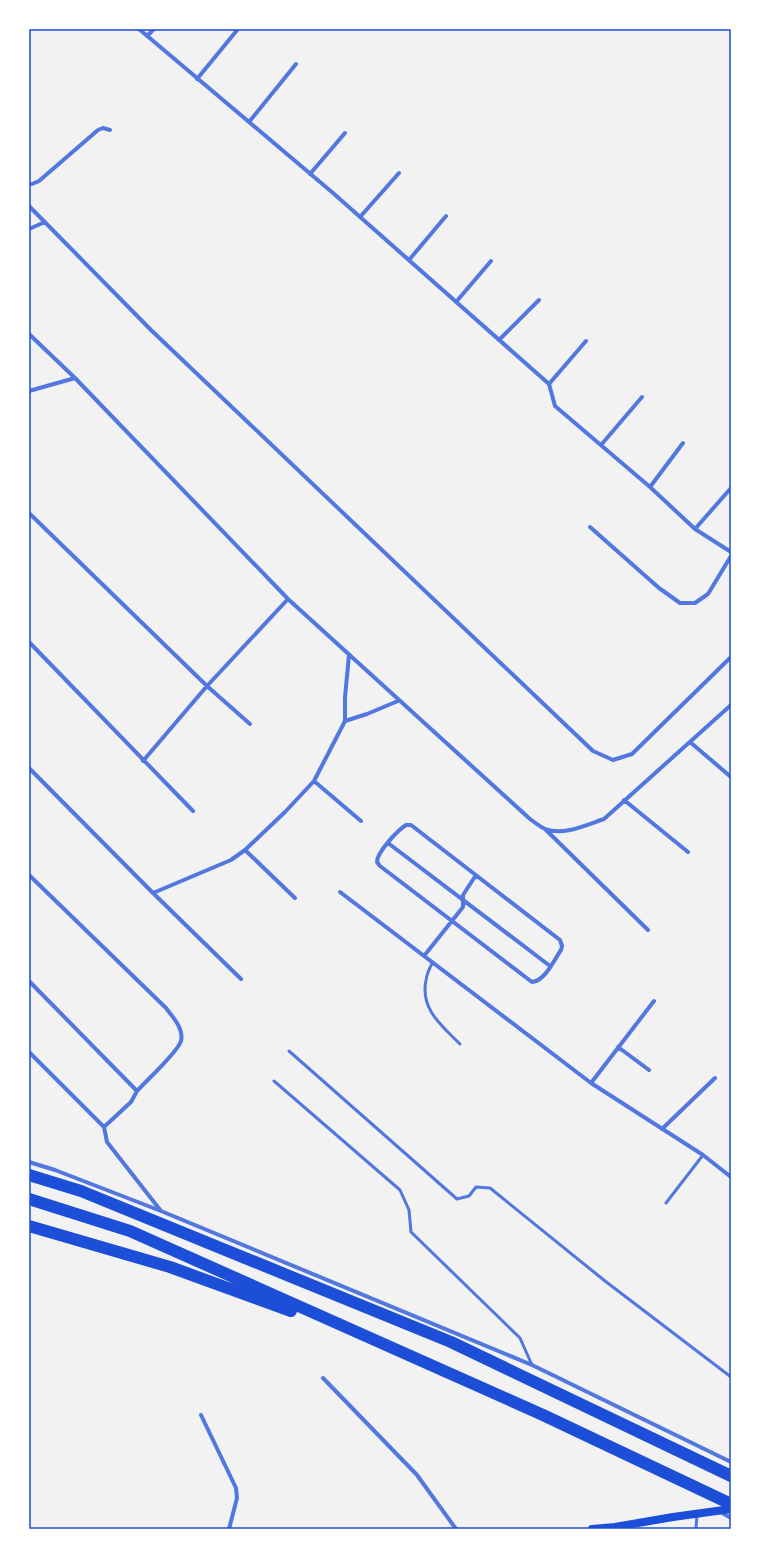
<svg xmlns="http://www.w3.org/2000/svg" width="760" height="1558" font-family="Mulish,sans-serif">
<rect width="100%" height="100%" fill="#f2f2f2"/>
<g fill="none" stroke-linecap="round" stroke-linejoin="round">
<!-- service -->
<path stroke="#5277de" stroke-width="3" d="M433 962C430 967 427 974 426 980 420 1009 441 1025 460 1044
M289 1051 457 1199 469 1196 476 1187 490 1188 605 1281 731 1377
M274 1081 400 1190 409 1210 411 1232 520 1338 532 1365
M666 1203 703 1155
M696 1529 697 1514"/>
<!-- minor -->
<path stroke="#5277de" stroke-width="4" d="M139 29 333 193 549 384 555 406 650 487 695 529 731 552
M147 36 154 29
M197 79 238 29
M249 122 296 64
M310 174 345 133
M29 184H32L39 181 98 130 103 128 110 130
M29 206 151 330 593 751 613 760 632 754 731 657
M360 217 399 173
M29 229 45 222
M409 260 446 216
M456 302 491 261
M29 334 75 378 288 599 530 819C534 822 538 825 543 828 562 837 586 825 604 819L731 705
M499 340 539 300
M549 384 586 341
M29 391 75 378
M601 445 642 397
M650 487 683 443
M29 513 207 686 250 724
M590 527 659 588 680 603H695L708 594 731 556
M695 529 731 488
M29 642 193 811
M345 721 367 714 398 701
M690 742 731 777
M143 761 207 686 288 599
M29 768 153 893 241 979
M314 781 361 821
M624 800 688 852
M406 825H411L560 940 562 946 561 950C554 960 545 981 532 982L380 866 377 862C377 852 398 830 406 825Z
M545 829 648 930
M388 843 550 966
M245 850 295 898
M29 875 166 1008C173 1017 184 1029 181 1041 178 1052 146 1081 137 1091
M340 892 591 1083 703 1155 731 1177
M153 893 231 860 245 850 285 812 314 781 345 721V697L349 655
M424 956 463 907V895L476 875
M29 981 137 1091 131 1102 104 1127
M618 1047 649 1070
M29 1052 104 1127 107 1142 161 1211
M591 1083 654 1001
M662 1129 715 1078
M29 1162 55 1170 161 1211 532 1365 731 1462
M323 1378 417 1475 456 1529
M201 1415 236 1488 237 1498 229 1529
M719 1511 731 1518"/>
<!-- secondary -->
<path stroke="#1d4ed8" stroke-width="8" d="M592 1529 615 1527 673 1517 731 1509"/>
<!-- motorway -->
<path stroke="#1d4ed8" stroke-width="12" d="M29 1175 81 1191 451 1342 731 1476
M29 1199 130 1231 543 1415 731 1504
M29 1226 170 1267 291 1311"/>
</g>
<!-- border -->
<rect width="760" height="1558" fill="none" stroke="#ffffff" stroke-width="60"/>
<rect x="30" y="30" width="700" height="1498" fill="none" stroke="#1d4ed8" stroke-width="1.5"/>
</svg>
